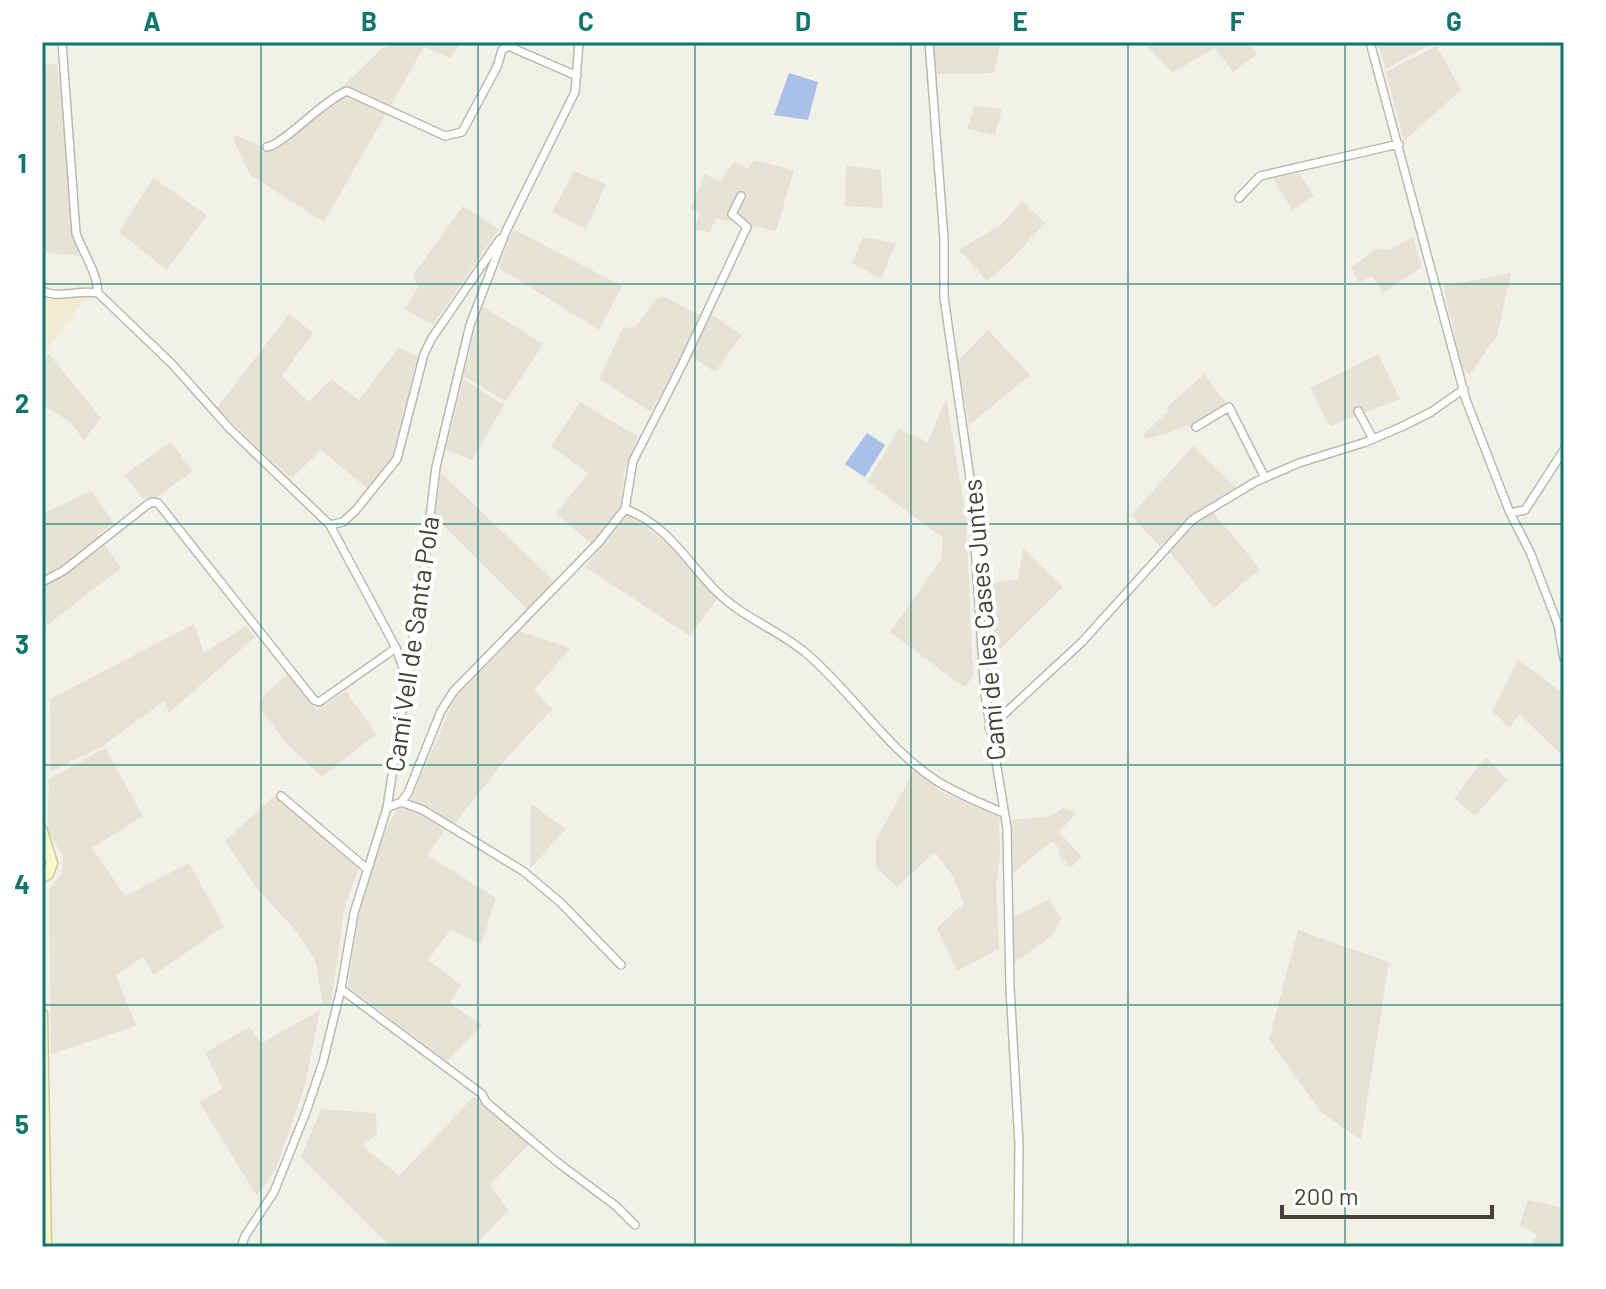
<svg xmlns="http://www.w3.org/2000/svg" width="1606" height="1289" font-family="Barlow,sans-serif">
<rect width="100%" height="100%" fill="#f2f1e7"/>
<!-- residential -->
<path fill="#e5e3d6" d="M403 42H460L451 58 424 47 324 222 250 175 233 138 235 135 271 151 298 130 382 48Z
M934 42H1001L994 73 936 74Z
M1153 42H1249L1257 54 1233 72 1214 48 1173 73 1146 46Z
M1377 42H1435L1386 69Z
M1437 46 1461 90 1404 141 1386 72Z
M57 64 68 148 72 232 80 256 42 252V65Z
M974 106 1002 109 995 135 967 129Z
M754 160 794 170 776 231 715 218 710 232 695 230 700 212 690 209 705 174 720 182 734 161 748 169Z
M846 165 881 170 883 208 845 206Z
M574 171 606 184 586 229 552 212Z
M1300 173 1314 196 1292 210 1273 178Z
M153 178 207 215 167 270 119 232Z
M1022 201 1045 223 1009 262 987 281 959 250 1002 224Z
M463 206 499 229 433 325 405 309 418 287 413 275Z
M513 229 622 286 599 330 499 268Z
M863 237 896 243 881 279 852 263Z
M1413 237 1422 267 1383 293 1372 276 1358 283 1351 267 1378 248 1388 250Z
M1511 273 1497 336 1470 374 1462 368 1443 286Z
M663 296 708 320 711 314 742 335 715 372 684 351 651 412 599 379 623 328 635 327 656 299Z
M482 306 543 344 506 401 463 376Z
M289 314 313 333 282 376 309 402 331 379 359 400 399 347 418 357 392 457 368 489 321 450 291 479 217 408Z
M988 330 1030 375 969 425 958 361Z
M49 354 101 418 84 440 71 423 43 405 42 361Z
M1378 354 1400 399 1330 426 1310 388Z
M1204 374 1229 407 1195 431 1186 425 1169 433 1146 439 1143 435 1168 411 1166 408Z
M463 379 504 405 472 460 446 450Z
M946 398 966 515 973 677 964 687 890 632 941 560 943 538 867 482 899 429 928 442Z
M580 402 638 437 624 472 620 508 592 544 556 514 588 473 551 446Z
M171 442 193 471 156 498 143 499 124 475Z
M1193 446 1236 487 1191 515 1160 547 1131 515Z
M441 473 554 581 527 609 435 517Z
M91 491 114 523 98 535 121 568 46 626 44 513Z
M1213 512 1260 569 1214 608 1170 552 1194 523Z
M628 514 675 549 702 583 718 597 690 636 585 567Z
M1023 548 1063 587 988 661 982 585 1018 579Z
M194 624 204 653 246 626 255 637 169 713 164 701 103 746 51 771 50 699Z
M519 631 571 648 534 690 552 709 505 760 453 826 434 810 410 802 454 699Z
M1518 660 1563 693 1564 757 1519 714 1510 728 1492 711Z
M289 672 316 710 346 691 376 734 322 777 287 744 259 708 261 699Z
M105 748 143 816 92 848 125 896 189 863 224 926 154 975 143 957 116 975 136 1026 51 1054 49 889 62 873 63 856 47 830 49 779Z
M1486 757 1507 780 1475 816 1454 798Z
M915 769 942 792 999 817 1000 856 996 884 999 949 957 971 937 928 964 903 952 875 935 852 897 887 876 867V840Z
M275 795 359 867 344 909 331 1005 323 1006 316 962 297 932 255 886 225 841Z
M531 804 566 829 530 869Z
M398 807 422 815 445 830 427 855 496 898 481 945 451 929 428 960 461 985 450 1004 483 1025 447 1061 348 987 359 912 383 834Z
M1064 807 1076 814 1059 832 1082 857 1070 868 1058 854 1060 850 1052 841 1013 873 1011 820 1051 816Z
M1049 899 1061 918 1053 935 1014 963 1012 918Z
M1298 930 1389 962 1361 1140 1322 1113 1269 1040Z
M320 1010 305 1085 276 1168 257 1196 199 1102 223 1089 205 1053 249 1027 262 1043Z
M474 1096 529 1144 490 1185 509 1210 473 1247H391L301 1157 321 1109 376 1113 377 1133 363 1146 399 1176Z
M1528 1200 1564 1208V1247H1530L1537 1235 1520 1225Z"/>
<!-- commercial -->
<path fill="#f1ebd4" d="M42 296H87L44 354 42 353Z"/>
<!-- water -->
<path fill="#a9c1e8" d="M789 73 818 82 808 120 774 115Z
M867 433 885 445 865 477 845 464Z"/>
<g fill="none" stroke-linecap="round" stroke-linejoin="round">
<!-- minor casing -->
<g stroke="#bcbaab" stroke-width="10">
<path id="minor" d="M62 42 76 233C83 253 97 272 98 293
M929 42 944 239V297L971 485 985 695 1007 828 1010 988 1019 1144 1018 1247
M1370 42 1466 400 1510 513 1530 552 1558 625 1564 659
M267 147C283 145 322 101 347 91L445 136 462 132 497 67 502 50 508 46 577 76
M1239 198 1260 176 1399 144
M42 291C61 299 79 289 98 293L172 364 230 429 330 525 396 648 407 679
M1358 411 1373 439
M1196 427 1229 407 1265 478
M625 509C666 524 686 560 715 590 740 616 778 630 806 653 852 692 886 748 937 781 958 794 982 804 1004 813
M1510 513 1525 510 1564 450
M330 525 343 522 356 510 397 459 424 354 432 338 500 239
M42 582 63 571 147 505 152 502 158 503 314 700 319 702 396 648
M989 728 1082 642 1192 520 1255 482 1299 463 1366 442 1401 427 1431 412 1464 389
M281 796 366 868
M401 802 423 810 523 871 561 903 621 965
M387 808 401 802 408 793 441 711 453 692 598 543 625 509 633 461 682 365 747 227 732 214 741 196
M341 989 482 1094 486 1102 557 1162 616 1206 635 1225
M241 1247 245 1236 274 1192 306 1112 323 1062 341 989 354 913 387 808 423 574 436 467 470 325 506 231 575 92 579 42"/>
</g>
<!-- secondary casing -->
<g stroke="#cdca9b" stroke-width="13">
<path id="secondary" d="M42 831 52 863 48 874 42 877
M42 1014 46 1247"/>
</g>
<!-- minor -->
<use href="#minor" stroke="#fff" stroke-width="7"/>
<!-- secondary -->
<use href="#secondary" stroke="#f9f8ca" stroke-width="10"/>
</g>
<!-- grid -->
<path fill="none" stroke="#0f766e" stroke-width="2" stroke-opacity="0.55" d="M261 42V1247M478 42V1247M695 42V1247M911 42V1247M1128 42V1247M1345 42V1247M42 284H1564M42 524H1564M42 765H1564M42 1005H1564"/>
<g text-anchor="middle" dominant-baseline="central" stroke-width="8" stroke-linejoin="round" paint-order="stroke">
<!-- street labels -->
<g font-size="26" fill="#444237" stroke="#fff">
<text transform="translate(983 620) rotate(-95)">Camí de les Cases Juntes</text>
<text transform="translate(411 644) rotate(-82)">Camí Vell de Santa Pola</text>
</g>
</g>
<!-- border -->
<rect width="1606" height="1289" fill="none" stroke="#ffffff" stroke-width="88"/>
<!-- scale -->
<path d="M1282 1205v12h210v-12" fill="none" stroke="#444237" stroke-width="4"/>
<text x="1294" y="1205" font-size="24" fill="#444237" stroke="#ffffff" stroke-width="6" paint-order="stroke">200 m</text>
<rect x="44" y="44" width="1518" height="1201" fill="none" stroke="#0f766e" stroke-width="3"/>
<g font-size="26" text-anchor="middle" font-weight="bold" fill="#0f766e">
<text x="152" y="31">A</text>
<text x="369" y="31">B</text>
<text x="586" y="31">C</text>
<text x="803" y="31">D</text>
<text x="1020" y="31">E</text>
<text x="1237" y="31">F</text>
<text x="1454" y="31">G</text>
<text x="22" y="173">1</text>
<text x="22" y="413">2</text>
<text x="22" y="654">3</text>
<text x="22" y="894">4</text>
<text x="22" y="1134">5</text>
</g>
</svg>
